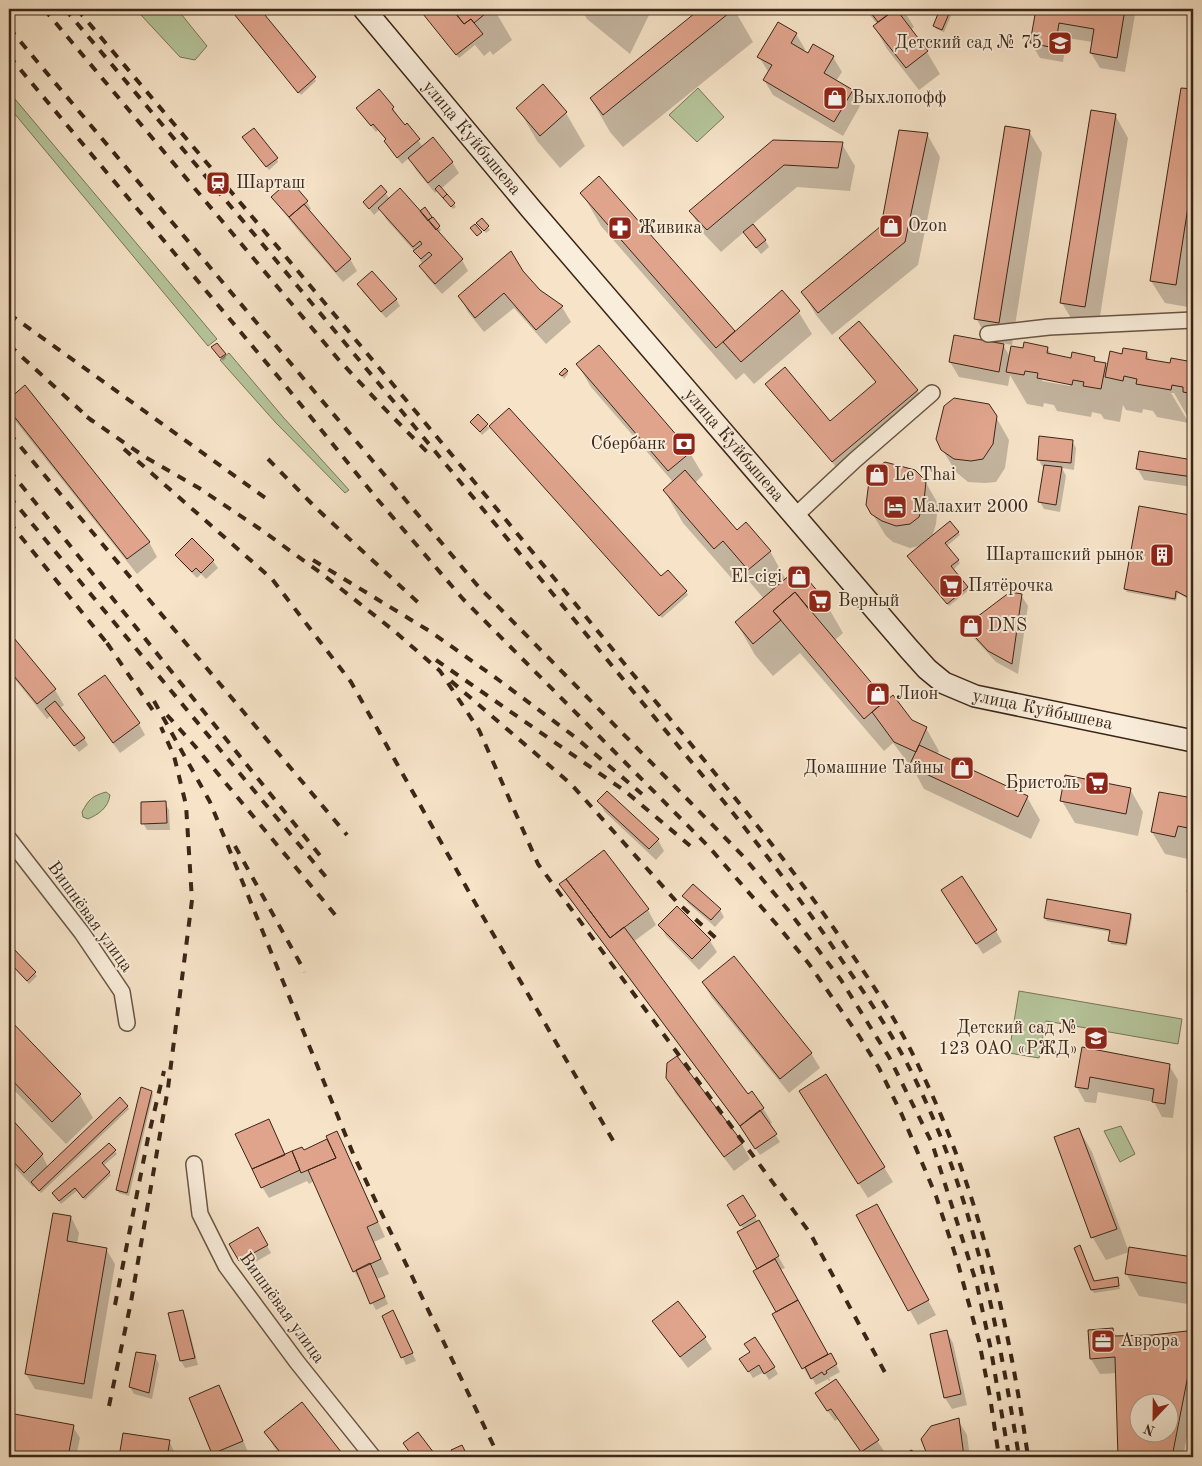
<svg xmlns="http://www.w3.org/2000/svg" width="1202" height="1466" font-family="'Old Standard TT',serif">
<rect width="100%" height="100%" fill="#f6e3c8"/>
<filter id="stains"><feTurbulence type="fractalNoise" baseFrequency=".004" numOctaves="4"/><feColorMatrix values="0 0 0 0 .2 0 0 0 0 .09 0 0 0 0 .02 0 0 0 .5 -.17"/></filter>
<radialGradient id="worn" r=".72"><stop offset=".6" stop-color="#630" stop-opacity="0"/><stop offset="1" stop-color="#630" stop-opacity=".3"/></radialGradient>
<!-- green -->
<path fill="#b6c59b" stroke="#787659" d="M140 9H177L207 46 195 60 180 57 141 15Z
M698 88 724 117 697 142 669 115Z
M9 92 217 339 208 346 9 107Z
M229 353 283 417 349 490 345 493 276 423 220 360Z
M106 792 110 795C108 808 99 814 88 819L83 817 82 812C89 799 92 796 106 792Z
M1193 858V893L1187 892Z
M1019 991 1182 1019 1178 1044 1046 1021 1039 1058 1009 1053Z
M1121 1126 1135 1154 1120 1162 1104 1131Z"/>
<!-- shadow -->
<path fill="#0003" fill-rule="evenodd" d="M231 9H258L316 81 301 95Z
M420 9H494L512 40 493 55 490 51 484 56 475 45 459 58Z
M581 9H652L630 54 587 19Z
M702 9H734L753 42 623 147 610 132 591 99Z
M865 9H903L914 27 910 30 927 52 940 74 919 90 887 49 874 26 877 24Z
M941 9H954L944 32 936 29 934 26Z
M1037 9H1072V10L1098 14 1099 9H1136L1125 72 1100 68 1091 53 1093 42 1067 38 1063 62 1040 58 1031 43Z
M796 34 805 49 803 52 808 55 833 57 842 72 836 81 852 90 860 106 843 136 773 95 764 80 769 73 759 57Z
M543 86 566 113 585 146 560 168 537 141 518 108Z
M1182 89 1193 91V275L1188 307 1165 303 1151 281Z
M393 108 404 126 407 125 423 147 452 162 459 173 441 189 454 204 456 207 453 209 437 191 435 193 416 170 409 158 402 164 390 149 386 142 387 141 378 130 376 132 362 115Z
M1115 115 1128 138 1098 329 1075 325 1062 303Z
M1029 131 1042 153 1012 345 1002 343 1010 357 1024 350 1047 348 1052 355 1072 359 1094 358 1097 363 1105 364 1108 369 1123 355 1146 353 1151 361 1171 365 1193 363V418H1191L1190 421 1174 393H1171L1189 423 1157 417 1153 411 1143 409 1142 413 1126 410 1123 405 1120 422 1104 419 1101 414 1092 412 1091 417 1057 411 1054 405 1044 403 1043 407 1027 404 1010 375 1008 386 959 377 950 362 990 343 976 318ZM1042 378 1070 383V386L1042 381Z
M927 134 940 157 918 265 832 335 816 315 803 293 882 227Z
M246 141 277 159 278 162 269 170Z
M774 141 842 144 855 166 850 191 797 187 752 225 765 240 769 247 761 254 749 239 744 232 721 252 704 234 691 212Z
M599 178 735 333 798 311 812 334 754 384 744 373 736 380 601 226 582 193Z
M381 187 390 199 420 213 424 209 441 230 438 233 462 260 468 271 442 294 427 277 421 266 422 263 416 253 386 219 380 209 374 215 364 202Z
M273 197 307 202 311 209 308 211 350 259 357 271 343 282 297 229 277 204Z
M482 220 490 230 486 233 480 226Z
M522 272 539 291 562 307 571 322 546 344 514 308 484 332 468 312 460 297Z
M359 285 396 299 400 306 386 318 363 292Z
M840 338 917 390 921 397 837 468 771 391 830 422 877 383 844 345Z
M215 351 225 355 226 358 223 361Z
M578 365 690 453 703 475 695 483 737 531 770 551 786 580 824 600 843 633 834 641 886 702 911 721 926 728 939 751 937 755 1027 797 1040 820 1031 839 924 789 911 765 909 764 893 743 884 751 800 653 773 676 755 655 736 622 764 599 743 574 734 581 683 523 664 490 673 482 591 387Z
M567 371 568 374 564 379 561 374Z
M25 387 149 542 157 557 137 574 13 418 9 411V400Z
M509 410 661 578 686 592 688 595 662 618 491 427 482 435 472 422 478 416 489 428Z
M996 417 1009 440 1005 468 996 482 985 483 968 482 956 472 942 449Z
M1072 441 1076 448 1074 470 1062 468 1066 476 1060 512 1044 509 1040 502 1045 467 1042 466 1038 459Z
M1140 453 1193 461V487L1144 480 1137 468Z
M925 481 938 504 936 524 932 537 958 532 960 535 947 546 960 563 953 570 969 590 949 606 910 559 920 546 910 548 893 542 886 536 867 505Z
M1189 516 1191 519 1190 522H1193V602L1178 593 1176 601 1127 592 1125 589Z
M192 539 213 561 218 568 206 579 201 574 197 578 181 562 176 555Z
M1021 595 1028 606 1018 674 996 662 973 637 967 626Z
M9 634 55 690 64 705 60 708 84 738 88 745 79 752 50 716 47 719 9 672Z
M80 695 139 724 145 735 120 753 86 706Z
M1130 789 1143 812 1138 836 1075 823 1062 801Z
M1160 793 1193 800V849L1190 848 1188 859 1165 854 1152 832Z
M598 801 658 840 664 851 656 860 605 812Z
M165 803 169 810 170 830H147L143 823Z
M561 884 648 910 656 925 633 942 748 1096 763 1108 772 1123 769 1125 780 1142 760 1155 750 1140 570 899Z
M684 896 720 910 724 917 715 927 688 903Z
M949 902 996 931 1002 942 983 954Z
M677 908 710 941 717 952 699 970 666 936 660 925Z
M1131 915 1132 918 1127 946 1111 944 1110 940 1111 932 1047 921 1045 918Z
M9 946 37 976 29 984 9 962Z
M703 983 811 1053 820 1068 789 1093 712 998Z
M9 1021 80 1095 93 1118 66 1144 9 1085Z
M1083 1049 1169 1065 1178 1080 1173 1118 1162 1117 1154 1102 1098 1092 1096 1103 1085 1102 1076 1086Z
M667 1078 742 1144 750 1159 734 1171 676 1094Z
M152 1092 153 1095 129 1196 119 1193 117 1190Z
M127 1106 129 1109 41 1193 34 1186 33 1187 9 1161V1118L42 1155 48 1167Z
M809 1106 884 1167 893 1182 868 1198Z
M268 1120 286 1156 330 1146 331 1145 336 1133 345 1148 385 1237 374 1242 389 1274 377 1279 388 1304 376 1310 354 1271 314 1181 309 1184 307 1181 269 1198 262 1187Z
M1079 1129 1092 1152 1129 1252 1106 1260 1093 1238 1056 1138Z
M109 1144 117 1154 103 1166 111 1175 85 1200 78 1190 61 1204 53 1193Z
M743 1197 785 1268 780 1270 828 1356 831 1355 840 1372 829 1378 830 1380 829 1381 828 1379 816 1385 812 1378 810 1379 774 1315 777 1313 744 1230 729 1206Z
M858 1215 885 1220 936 1315 918 1325Z
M71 1217 79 1233 77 1244 106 1249 115 1264 92 1399 35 1389 26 1374Z
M258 1229 271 1253 245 1268 231 1244Z
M1130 1248 1193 1258V1305L1139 1296 1126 1273Z
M1117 1279 1120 1289 1094 1293 1092 1290 1094 1282Z
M677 1302 705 1338 712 1349 688 1368 660 1332 654 1321Z
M182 1311 186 1318 198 1365 185 1368 181 1361Z
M384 1316 397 1319 416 1361 406 1365Z
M1112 1329 1117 1337 1152 1336 1187 1332 1193 1343V1404L1183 1457H1119L1117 1373 1100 1374 1091 1359 1089 1331ZM1140 1404H1170V1434H1140Z
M947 1332 953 1343 967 1405 952 1409 945 1398Z
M155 1357 159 1364 152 1399 134 1394 130 1387Z
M741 1359 774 1367 778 1374 769 1380 764 1372 753 1378Z
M9 1367 11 1371 9 1382Z
M836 1380 884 1451 875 1457H865L838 1419 835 1421 823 1405Z
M219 1387 225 1398 248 1452 236 1457H216L214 1453Z
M302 1404 343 1457H282L274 1447 266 1432Z
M9 1414 73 1427 80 1438 76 1457H9Z
M958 1420 967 1435 970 1457H929L923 1440Z
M124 1434 169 1441 177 1457H121Z"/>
<!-- building -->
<path fill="#e0a48d" stroke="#3b2617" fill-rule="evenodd" d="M230 9H260L316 77 298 93Z
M419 9H452L464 24 471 19 483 34 456 55Z
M452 9H491L474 23 471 19 464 24Z
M625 9H637L635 13Z
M700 9H734L603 115 590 98Z
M868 9H895L878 22Z
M896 9 928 51 906 68 873 26Z
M940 9H951L942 30 933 26Z
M1036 9H1072L1097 13 1098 9H1125L1117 58 1090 53 1094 29 1059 23 1055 48 1030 43Z
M778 22 797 33 791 43 808 53 813 44 834 56 824 73 853 90 834 122 763 80 772 65 757 57Z
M543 84 567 112 540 136 516 108Z
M1181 88 1193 89V174L1176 285 1150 281Z
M379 89 394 107 392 109 405 125 407 123 420 139 397 158 384 141 386 139 373 124 371 126 356 108Z
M1091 110 1116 114 1085 307 1060 303Z
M1005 126 1030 130 999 323 974 319Z
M254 128 278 158 266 167 242 137Z
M899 130 928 133 905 242 818 313 801 292 881 226Z
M433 137 453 162 428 183 408 158Z
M773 140 843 142 838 168 784 165 707 230 689 211Z
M599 176 735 331 716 348 580 193Z
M290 180 308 201 289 217 271 197Z
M381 185 387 192 369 209 363 202Z
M439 185 447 194 443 198 435 189Z
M400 188 463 259 435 284 419 266 432 255 429 252 421 259 413 251 422 244 420 241 413 247 378 208Z
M447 194 455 203 451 207 443 198Z
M304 204 351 259 336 272 289 217Z
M425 207 432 217 428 221 420 211Z
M433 217 440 226 436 230 428 220Z
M482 218 489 226 484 231 476 223Z
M475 224 482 232 477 236 470 228Z
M753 224 766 240 756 248 743 232Z
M511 251 523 271 540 290 563 306 536 330 504 293 475 318 458 296Z
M372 271 397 299 381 312 357 284Z
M782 290 800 311 741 362 723 342Z
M859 321 918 390 832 462 765 384 785 367 830 421 876 382 839 338Z
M954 335 1004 344 999 372 949 362Z
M1024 342 1048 347 1047 353 1071 358 1072 352 1095 357 1094 361 1106 363 1101 389 1083 386 1084 382 1073 380 1072 385 1037 378 1038 373 1025 371 1024 375 1006 372 1011 346 1023 348Z
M217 343 226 354 220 358 211 347Z
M599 345 691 452 668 471 576 364Z
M1123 348 1147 352 1146 359 1170 363 1171 358 1193 362V394L1183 392V387L1177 386 1172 385 1171 390 1136 384 1137 379 1124 376 1123 381 1105 377 1110 351 1122 354Z
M565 368 568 371 562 376 559 374Z
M25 385 150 542 127 559 9 410V399Z
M954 398 989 404 997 416 993 444 983 459 971 461 954 459 941 450 936 439 944 406Z
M509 408 661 576 668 570 687 591 659 616 489 426Z
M478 414 488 424 480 432 470 422Z
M1039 436 1073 440 1071 463 1037 460Z
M1139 451 1193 460V477L1136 469Z
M885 462 915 470 926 481 924 501 919 517 910 524 896 526 882 521 871 514 866 505 869 481 873 470Z
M1044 465 1062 467 1056 505 1038 502Z
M685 470 737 530 746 522 771 551 748 570 723 541 714 549 663 490Z
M1139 506 1190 515 1188 521H1193V600L1176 591 1175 599 1124 589Z
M950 521 959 532 945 543 959 560 951 566 968 587 947 604 907 556Z
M192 538 214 560 201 573 196 568 192 572 175 555Z
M798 568 825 600 811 612 795 592 773 611 781 620 753 644 735 622Z
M795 592 886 700 864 719 773 611Z
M1010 592 1022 594 1012 664 988 651 965 626Z
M9 632 56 689 37 704 9 670Z
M105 675 140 723 113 743 78 694Z
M893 695 912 720 927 727 916 752 894 742 872 712Z
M55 701 85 738 74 746 45 709Z
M919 745 1028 796 1018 817 909 766Z
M1065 775 1131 788 1126 814 1060 801Z
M607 791 659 839 649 849 597 801Z
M1159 792 1193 798V829L1178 826 1175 837 1151 832Z
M166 801 167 823 141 824V802Z
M604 850 649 909 610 938 566 879Z
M962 876 997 930 976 944 941 890Z
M566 879 610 938 624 927 748 1094 752 1091 764 1108 740 1126 559 884Z
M693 884 721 909 711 920 682 896Z
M1047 899 1131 914 1126 944 1108 941 1110 930 1044 918Z
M677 906 711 940 692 959 658 925Z
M9 944 36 972 27 981 9 962Z
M734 956 812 1053 780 1079 702 982Z
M9 1019 81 1094 52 1122 9 1077Z
M1082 1047 1170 1064 1165 1104 1152 1102 1154 1089 1090 1077 1088 1089 1075 1087Z
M677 1056 743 1143 724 1157 666 1078 667 1063Z
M826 1074 885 1167 858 1184 799 1091Z
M141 1087 152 1091 127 1193 116 1190Z
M120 1097 128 1106 39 1191 31 1182Z
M760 1110 777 1134 755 1149 740 1126Z
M9 1116 43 1154 24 1173 9 1157Z
M269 1119 285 1155 252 1169 235 1134Z
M1079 1128 1117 1229 1091 1238 1054 1137Z
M337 1131 378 1222 367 1227 381 1259 353 1272 308 1170 336 1158 326 1136Z
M327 1139 336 1158 301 1173 292 1151 302 1147 304 1150Z
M109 1143 116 1150 102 1163 110 1172 83 1198 75 1188 59 1201 52 1193Z
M292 1151 300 1170 261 1188 252 1169Z
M743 1195 756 1216 740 1226 727 1205Z
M877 1204 929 1300 908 1311 856 1215Z
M53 1213 71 1216 67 1241 107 1248 84 1384 25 1374Z
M759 1220 779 1256 757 1269 737 1232Z
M258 1227 268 1245 239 1261 229 1244Z
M1080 1245 1094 1281 1118 1277 1119 1286 1091 1290 1074 1248Z
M1129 1247 1193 1257V1284L1125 1274Z
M775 1259 798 1300 776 1312 753 1271Z
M370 1263 385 1297 370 1304 356 1270Z
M798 1300 828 1354 802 1369 772 1314Z
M678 1301 706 1337 680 1357 652 1321Z
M183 1310 195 1358 180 1361 168 1313Z
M393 1310 413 1353 401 1358 382 1316Z
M1113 1328 1114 1336 1152 1335 1187 1331 1192 1355 1172 1457H1118L1115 1357 1090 1359 1088 1330ZM1140 1404H1170V1434H1140Z
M947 1330 961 1394 944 1398 930 1334Z
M755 1337 775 1367 764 1374 759 1365 748 1372 739 1359 750 1352 744 1344Z
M136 1352 156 1355 149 1393 129 1387Z
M831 1353 837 1364 826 1371 827 1373 824 1375 822 1372 811 1379 805 1367Z
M836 1379 879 1440 861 1452 831 1409 827 1411 815 1393Z
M219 1385 243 1441 212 1454 189 1398Z
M302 1402 345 1457H284L264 1432Z
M9 1413 74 1425 68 1457H9Z
M959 1418 964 1457H928L921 1439 931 1426Z
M418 1432 437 1457H413L403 1443Z
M123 1433 170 1440 167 1457H119Z
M462 1445 468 1457H454L451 1450Z
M912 1450 914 1457H896Z"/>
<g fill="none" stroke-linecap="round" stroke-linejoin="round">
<!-- street casing -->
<g stroke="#6a5543" stroke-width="18">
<path id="street" d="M988 334 1049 327 1193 320
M794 517 855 460 932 393
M9 839 82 933 122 992 127 1023
M194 1164 200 1214 226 1266 297 1362 373 1457"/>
</g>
<!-- secondary casing -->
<g stroke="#3b2617" stroke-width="24">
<g id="secondary">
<path id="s1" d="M364 9 531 209 909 649 927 669 944 683 975 696 1193 741"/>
</g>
</g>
<!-- street -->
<use href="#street" stroke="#f9eddb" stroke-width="15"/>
<!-- secondary -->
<use href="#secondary" stroke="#f9eddb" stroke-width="21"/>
<!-- rail -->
<path stroke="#3b2617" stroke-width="4" stroke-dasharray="9 9" stroke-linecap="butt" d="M44 9 338 359 381 405 432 457
M65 9C247 225 429 443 609 662 689 760 773 856 843 962 868 998 893 1035 913 1075 973 1194 998 1327 1019 1457
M77 9C254 219 431 428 605 640 687 741 773 838 846 946 873 984 899 1024 919 1067 979 1189 1009 1324 1028 1457
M9 28 477 585 743 856 788 910 841 980 889 1057 932 1143 977 1285 991 1350 1009 1457
M9 56 280 379 378 500 463 599 709 847 778 926 809 964 859 1036 879 1068 902 1115 936 1196 957 1260 979 1341 990 1397 999 1457
M9 314 271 502
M9 345 92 421
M87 417 145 457 199 488 260 529 321 573 393 630 440 671 479 730 538 864 810 1233 889 1380
M9 433 347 835
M124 449 272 579 351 682 478 908 615 1144
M268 459 316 508 423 607
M9 470 322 858
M9 496 326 877
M9 522 111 648
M313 560 431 632 496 678 575 737 642 794
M107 643 154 712
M436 660 625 791 694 849
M451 681 571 784 676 901 720 942
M154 701 210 802 354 1156 499 1457
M167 715 194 745 337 917
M235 846 305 972
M115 1305 148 1138 164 1071
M109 1406 131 1302 168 1088 192 900 186 805 174 756 161 727"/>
</g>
<!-- icons -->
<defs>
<g id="school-square" transform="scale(1.25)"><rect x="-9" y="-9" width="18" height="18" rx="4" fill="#8f2418" stroke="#f9eddb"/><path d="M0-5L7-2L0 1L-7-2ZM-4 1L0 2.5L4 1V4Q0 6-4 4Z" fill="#fff"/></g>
<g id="shop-square" transform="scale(1.25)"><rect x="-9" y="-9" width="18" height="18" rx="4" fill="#8f2418" stroke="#f9eddb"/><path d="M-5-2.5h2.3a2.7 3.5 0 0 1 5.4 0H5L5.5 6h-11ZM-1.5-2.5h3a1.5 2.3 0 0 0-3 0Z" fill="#fff"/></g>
<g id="station-square" transform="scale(1.25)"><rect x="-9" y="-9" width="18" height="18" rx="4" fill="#8f2418" stroke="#f9eddb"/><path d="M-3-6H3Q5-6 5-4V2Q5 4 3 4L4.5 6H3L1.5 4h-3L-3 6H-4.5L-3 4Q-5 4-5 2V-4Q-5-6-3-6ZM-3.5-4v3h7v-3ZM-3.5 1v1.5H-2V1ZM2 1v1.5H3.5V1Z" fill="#fff"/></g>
<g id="pharmacy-square" transform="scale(1.25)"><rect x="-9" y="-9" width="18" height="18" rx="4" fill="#8f2418" stroke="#f9eddb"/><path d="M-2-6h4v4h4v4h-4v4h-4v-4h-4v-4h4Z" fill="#fff"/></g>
<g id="bank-square" transform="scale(1.25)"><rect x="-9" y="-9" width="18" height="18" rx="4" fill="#8f2418" stroke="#f9eddb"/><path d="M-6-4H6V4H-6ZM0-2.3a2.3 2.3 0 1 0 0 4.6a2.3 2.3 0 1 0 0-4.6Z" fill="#fff"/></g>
<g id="hotel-square" transform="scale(1.25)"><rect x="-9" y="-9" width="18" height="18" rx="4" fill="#8f2418" stroke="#f9eddb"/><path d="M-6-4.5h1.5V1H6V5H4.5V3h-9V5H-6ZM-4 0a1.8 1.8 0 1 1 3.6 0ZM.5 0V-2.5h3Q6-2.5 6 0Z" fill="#fff"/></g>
<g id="building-square" transform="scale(1.25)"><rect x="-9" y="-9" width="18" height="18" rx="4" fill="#8f2418" stroke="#f9eddb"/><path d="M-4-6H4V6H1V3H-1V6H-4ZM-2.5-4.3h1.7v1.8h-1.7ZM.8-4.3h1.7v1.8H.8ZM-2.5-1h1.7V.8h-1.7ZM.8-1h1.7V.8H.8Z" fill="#fff"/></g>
<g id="supermarket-square" transform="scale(1.25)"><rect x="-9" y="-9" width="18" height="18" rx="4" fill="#8f2418" stroke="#f9eddb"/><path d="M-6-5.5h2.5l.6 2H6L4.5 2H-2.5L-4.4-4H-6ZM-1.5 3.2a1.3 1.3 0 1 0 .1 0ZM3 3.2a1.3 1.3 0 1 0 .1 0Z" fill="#fff"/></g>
<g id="office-square" transform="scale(1.25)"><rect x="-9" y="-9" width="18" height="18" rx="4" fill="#8f2418" stroke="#f9eddb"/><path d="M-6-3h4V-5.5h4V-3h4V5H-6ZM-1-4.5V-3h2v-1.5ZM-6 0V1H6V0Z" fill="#fff"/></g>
</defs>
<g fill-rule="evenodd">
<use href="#school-square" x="1060" y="43"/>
<use href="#shop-square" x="835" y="98"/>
<use href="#station-square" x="218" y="183"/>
<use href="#shop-square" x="891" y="226"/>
<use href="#pharmacy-square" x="620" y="228"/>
<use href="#bank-square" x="684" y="444"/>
<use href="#shop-square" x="877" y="475"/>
<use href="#hotel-square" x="895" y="507"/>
<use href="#building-square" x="1162" y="555"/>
<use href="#shop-square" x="799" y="577"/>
<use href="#supermarket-square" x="951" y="586"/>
<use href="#supermarket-square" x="820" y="601"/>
<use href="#shop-square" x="971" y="626"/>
<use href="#shop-square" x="878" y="694"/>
<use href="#shop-square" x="962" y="768"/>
<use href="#supermarket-square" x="1097" y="783"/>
<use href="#school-square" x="1096" y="1038"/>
<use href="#office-square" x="1103" y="1341"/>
</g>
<g text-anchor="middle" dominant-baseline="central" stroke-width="4" stroke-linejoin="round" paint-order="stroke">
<!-- poi labels -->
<g font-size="18" fill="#3b2617" stroke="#f9eddb" text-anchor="start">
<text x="1042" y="43" text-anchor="end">Детский сад № 75</text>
<text x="852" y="98">Выхлопофф</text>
<text x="236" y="183">Шарташ</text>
<text x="908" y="226">Ozon</text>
<text x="638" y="228">Живика</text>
<text x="666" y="444" text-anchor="end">Сбербанк</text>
<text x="894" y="475">Le Thai</text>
<text x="912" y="507">Малахит 2000</text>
<text x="1144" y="555" text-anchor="end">Шарташский рынок</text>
<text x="782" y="577" text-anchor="end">El-cigi</text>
<text x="968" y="586">Пятёрочка</text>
<text x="838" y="601">Верный</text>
<text x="988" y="626">DNS</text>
<text x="896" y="694">Лион</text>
<text x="944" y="768" text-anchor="end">Домашние Тайны</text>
<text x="1080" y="783" text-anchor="end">Бристоль</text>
<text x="1078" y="1028" text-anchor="end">Детский сад №<tspan x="1078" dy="21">123 ОАО «РЖД»</tspan></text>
<text x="1120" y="1341">Аврора</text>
</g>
<!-- street labels -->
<g font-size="18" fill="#3b2617" stroke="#f9eddb">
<text stroke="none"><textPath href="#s1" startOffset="168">улица Куйбышева</textPath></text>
<text stroke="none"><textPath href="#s1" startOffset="572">улица Куйбышева</textPath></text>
<text stroke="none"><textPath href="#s1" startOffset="992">улица Куйбышева</textPath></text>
<text transform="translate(90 917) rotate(54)">Вишнёвая улица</text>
<text transform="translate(282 1308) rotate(54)">Вишнёвая улица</text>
</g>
</g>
<!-- margin -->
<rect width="1202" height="1466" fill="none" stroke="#f6e3c8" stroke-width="30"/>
<rect x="10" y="10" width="1182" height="1446" fill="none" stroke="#3b2617" stroke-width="2.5"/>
<rect x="15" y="15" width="1172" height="1436" fill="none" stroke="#3b2617"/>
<!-- north arrow -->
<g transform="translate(1154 1418) rotate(202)"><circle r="24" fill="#f9eddb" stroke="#ad9d8d"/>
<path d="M0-4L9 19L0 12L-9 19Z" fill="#8f2418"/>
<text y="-8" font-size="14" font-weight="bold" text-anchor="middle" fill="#3b2617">N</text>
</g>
<rect width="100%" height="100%" filter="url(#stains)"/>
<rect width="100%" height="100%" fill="url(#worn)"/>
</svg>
